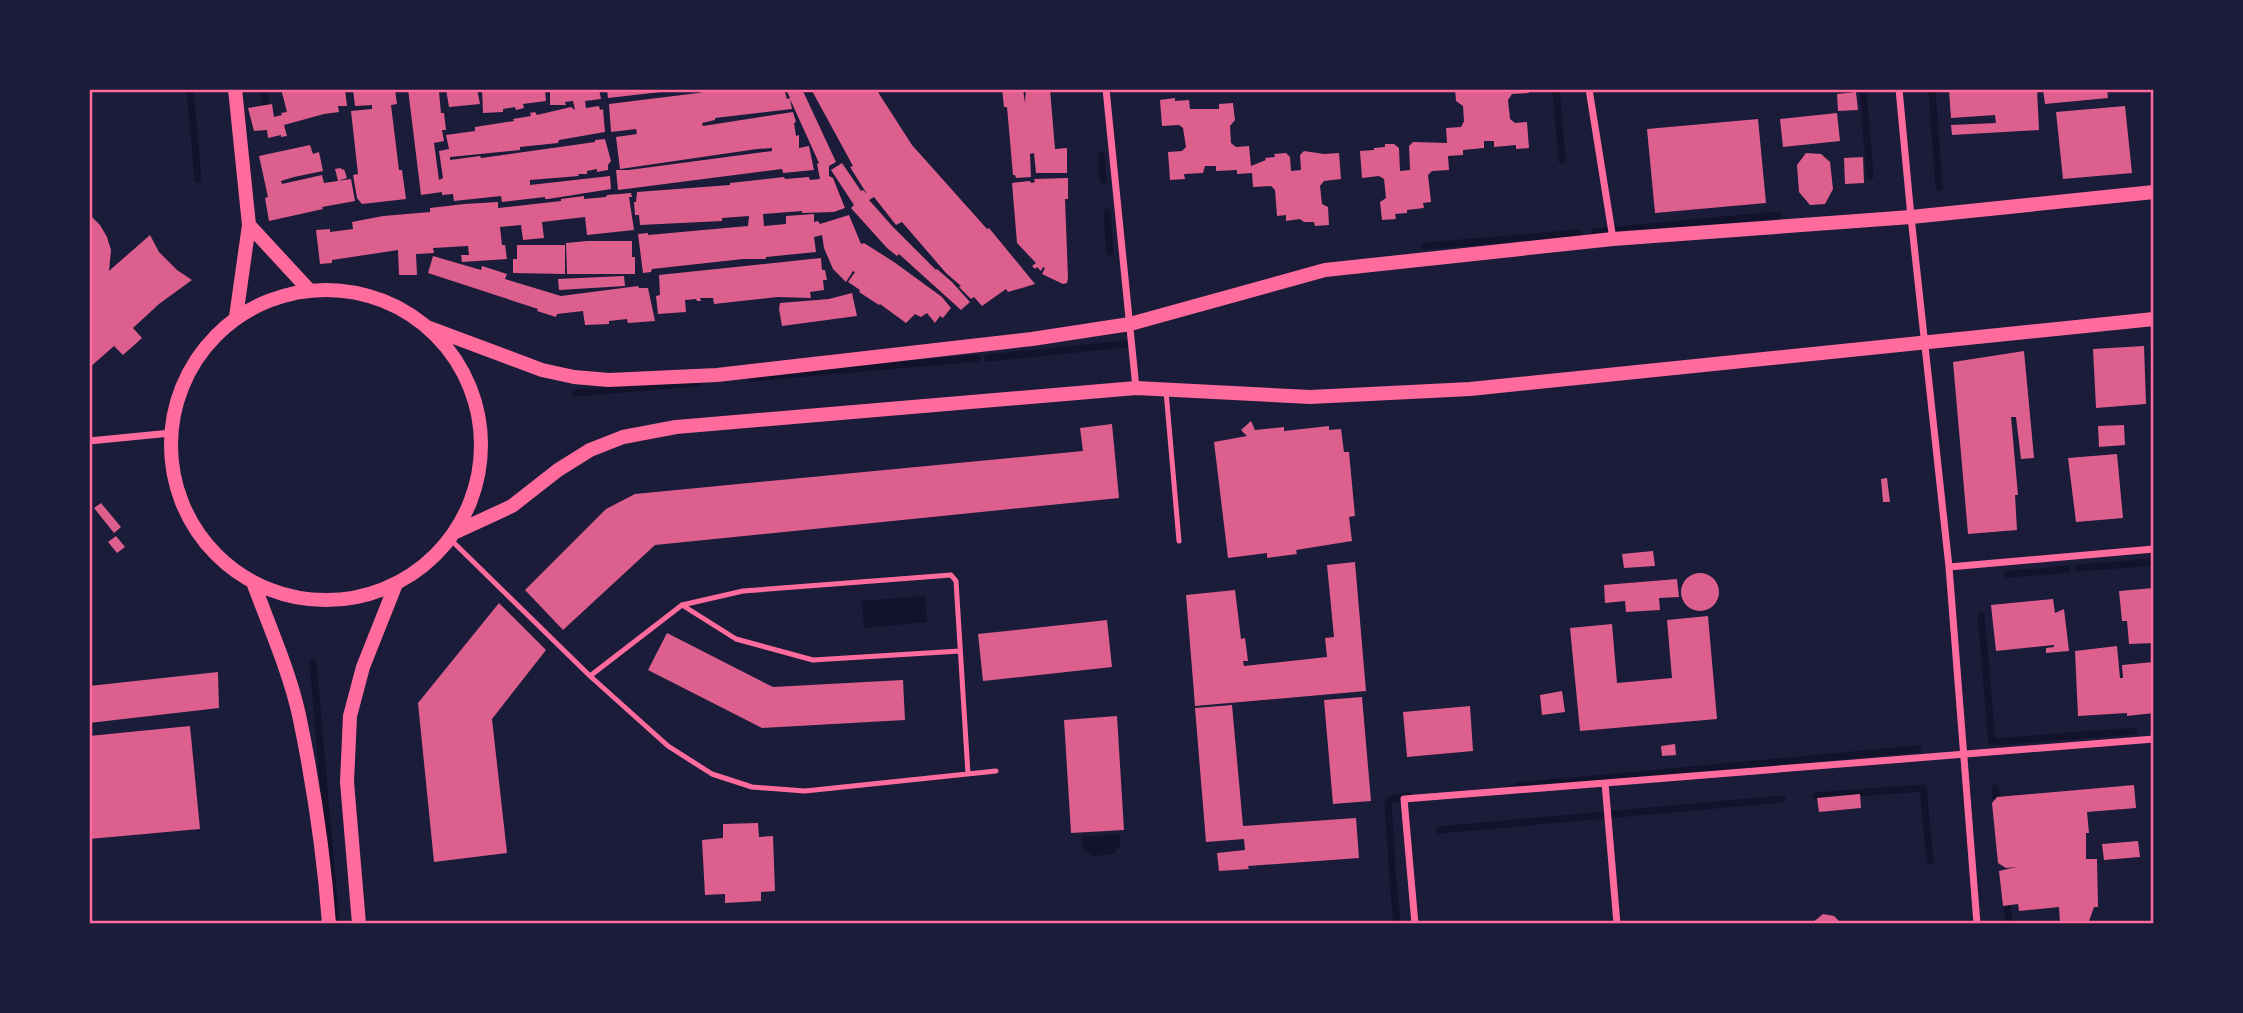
<svg xmlns="http://www.w3.org/2000/svg" width="2243" height="1013" font-family="Inter,sans-serif">
<rect width="100%" height="100%" fill="#1b1b3a"/>
<!-- water -->
<path fill="#12122b" d="M925 596 927 622 864 628 862 601Z
M1120 834V846L1113 854 1093 856 1083 850 1082 837Z"/>
<g fill="none" stroke-linecap="round" stroke-linejoin="round">
<!-- stream -->
<path stroke="#12122b" stroke-width="7" d="M190 89 198 179
M264 89 266 113
M1556 89 1562 160
M1863 89 1870 176
M1932 89 1933 99
M1933 104 1939 187
M1101 155 1103 180
M1107 212 1110 252
M1595 232 1778 215
M1425 246 1579 233
M988 358 1125 344
M751 378 977 358
M575 393 697 383
M2078 568 2154 562
M2041 572 2067 569
M2007 574 2035 572
M1981 616 1992 742 2134 731
M313 663 336 924
M1518 786 1918 749
M1995 788 1997 805
M1816 796 1923 788 1930 860
M1439 830 1782 799
M1392 862 1388 804 1389 800 1409 796
M1392 868 1397 924
M2006 897 2009 924"/>
</g>
<!-- building -->
<path fill="#dd5f8e" d="M281 89H345L347 106H338L339 112 324 114 284 125 287 136 281 137V135L268 138 267 130 254 131 248 108 272 104 274 117 282 115 281 113 287 112Z
M353 89H395L397 104 391 105 399 170H402L406 199 362 204 357 198 353 175 358 174 351 111 372 109V105L355 106Z
M408 89H441V92H439L441 113H444L446 130H442L444 141 434 143 439 180 443 178 439 151 449 149 446 135 475 131V127L514 121 513 119 531 116 530 113 535 112 537 115 571 107 575 110 573 101 565 102 566 105H550V89H599L601 99 585 101 586 108 599 106 600 110 603 109 605 132 559 140 558 143 520 147V150L450 157V160L480 156 481 158 595 142V140L605 139 611 161 608 165V170L597 172V169L587 171V174H578L579 176 530 180V185L610 176 611 189 548 199H545V197L502 202 501 196 454 201 453 194 442 195V192L421 195Z
M446 89H477L480 104 449 107Z
M482 89H545L546 101 523 104 524 108 516 110 515 107 503 109V112L483 113Z
M607 89H669L670 91 608 98Z
M702 89H784L787 99 790 98 786 89H802L836 162 829 166V176L833 178 845 208 834 212 802 213V211L763 214 764 226 786 224V216L814 214V222L818 221 820 224 849 215 861 244 864 243 894 262 942 297 951 308 943 318 940 316 935 323 927 313 921 317 915 314 906 323 880 304 879 305 859 292 860 290 848 282 855 272 853 271 846 282 833 269 824 248 822 235 814 237 816 252 766 257V259H743L652 269 651 272 643 273 638 234 648 233V235L748 226 749 216 722 218V221L640 225 639 215H635L634 202H636L637 192 730 185V183L784 177 785 179 809 177 810 180 820 179 817 164 819 163 790 99 792 109 715 118V120L702 123 703 126 793 112 796 122 794 123 796 136 799 135V148L809 146 814 170 783 173 782 169 618 190 616 170H629L772 151V148L757 149 620 169 616 137 637 134 636 129 611 132 609 104 698 93 703 92Z
M811 89H876L912 145 987 229 989 228 1035 284 1008 292 1006 289 982 306 974 297 971 299 959 287 961 286 946 273 902 222 896 225 874 197 869 200 893 227 936 270 937 269 952 282 970 302 961 310 899 254 897 256 887 248 851 208 854 205 831 170 842 163 861 191 863 190 867 194 850 167 853 166Z
M1002 89H1023L1025 103 1026 89H1050L1055 149 1067 148V173H1036L1034 153 1030 154 1031 177 1016 178 1015 175H1013L1007 107H1004Z
M1455 89H1528L1529 93 1512 94 1508 100 1510 119 1515 123 1527 122 1529 148 1516 149V145L1494 147V141H1484V148L1463 150V155L1448 156 1449 170 1432 171 1428 175 1431 202 1423 203 1424 208 1407 210V213L1395 214 1396 219 1382 220 1380 202 1386 198 1384 179 1379 176 1362 178 1360 151 1374 150V148L1385 147V144H1394L1399 148 1400 171 1410 170 1409 146 1413 142 1447 143 1446 128 1461 127 1464 121 1463 106 1456 101Z
M1974 89H2037L2039 130 1952 135 1951 125 1996 123 1995 115 1951 118 1949 91Z
M2043 89H2107L2108 98 2045 104Z
M1856 92 1858 110 1838 111 1837 94Z
M1175 98V101L1189 100 1190 109H1219V104L1233 103 1235 120 1230 126 1231 143 1236 147 1249 146 1251 166 1266 160 1265 158 1275 157 1274 154 1286 153 1290 157 1291 171 1301 170 1300 155 1304 151 1324 154 1339 153 1341 179 1324 181 1320 186 1322 204 1328 207 1329 225 1315 226 1314 222H1304L1300 219 1286 221V215L1277 216 1275 190 1271 186 1253 187 1252 173 1237 174V170L1216 171V166H1205L1203 173 1184 174 1185 179 1170 180 1168 152 1182 151 1186 147 1183 128 1179 125 1162 126 1160 100Z
M2125 106 2132 173 2063 179 2056 112Z
M1837 113 1840 141 1783 147 1780 119Z
M1758 119 1766 203 1655 213 1647 129Z
M310 145 313 154 319 152 323 171 294 177 281 181 282 184 322 175 324 183 351 179 355 201 322 207 323 209 269 221 265 198 268 197 259 156Z
M1806 153 1821 154 1830 162 1833 189 1825 204 1810 205 1799 192 1797 165Z
M1863 157 1864 183 1845 184 1844 158Z
M341 168 342 170 344 169 347 178 338 181 335 169Z
M1068 178V199H1065L1068 278 1067 283 1063 284 1042 274 1045 268 1043 267 1041 271 1037 267 1035 269 1032 266 1036 263 1017 243 1012 183 1030 181 1031 183 1035 182 1034 179Z
M631 193 632 197H629L634 230 587 235 585 217 542 222 544 238 523 240 521 225 500 227 502 245H505L507 259 462 262 461 255H469L468 246 433 248 434 253 416 254 417 275H399L398 250 332 260V263L320 264 316 230 330 229V232L353 229 352 222 383 216 430 212V208L464 204 498 202V208L561 201V199L584 196V199L606 197 607 195Z
M89 214 100 225 107 237 111 250 109 271 150 235 159 252 177 270 192 280 159 304 133 328 142 338 123 355 114 346 89 368Z
M587 241H632V257H635V274H567L566 243Z
M517 245H565V274L513 273V259H517Z
M433 256 481 270 482 266 507 274 505 279 561 296 638 286 639 288H648L655 321 628 323 627 319 609 321V324L585 325 583 311 557 314 556 317 537 311 538 309 428 273Z
M821 258 822 270H825L827 280H823L824 290 810 292 811 298 778 297 714 304 713 298H700L701 301H697L696 299 685 300 686 312 658 314 656 296 660 295 659 275Z
M624 276 625 286 559 290 558 279Z
M852 293 857 316 782 326 779 309 780 303 829 299Z
M2144 346 2146 404 2096 408 2093 349Z
M2024 351 2034 458 2021 459 2016 417H2011L2018 495H2015L2017 530 1968 534 1953 362Z
M1251 421 1255 430 1284 427V431L1329 426V430L1341 429 1344 452H1349L1355 516 1349 517 1352 541 1296 550 1297 554 1267 558V553L1228 558 1214 442 1247 436 1241 430Z
M1112 424 1119 498 655 545 563 630 525 590 606 509 635 494 1083 451 1080 428Z
M2124 425 2125 445 2099 447 2098 426Z
M2117 454 2123 518 2076 522 2068 458Z
M1887 478 1890 502H1883L1881 479Z
M101 503 121 527 114 533 94 508Z
M116 536 125 547 117 553 108 542Z
M1653 551 1655 566 1624 568 1622 554Z
M1355 562 1366 691 1195 706 1186 595 1235 590 1241 639 1245 638 1248 661H1243L1244 666 1327 657 1325 638 1334 637 1327 565Z
M1681 592a19 19 0 1 1 38 0a19 19 0 1 1-38 0Z
M1677 579 1679 597 1659 598 1660 610 1626 612 1625 601 1605 603 1604 585Z
M2154 588V643L2129 644 2127 621H2122L2119 591Z
M2053 599 2055 613 2064 609 2069 651 2046 653V648L2054 647V645L1996 651 1991 605Z
M499 603 546 650 492 719 507 853 434 862 418 703Z
M1708 616 1717 719 1580 731 1570 628 1612 624 1617 683 1672 678 1667 620Z
M1107 620 1112 667 983 681 978 634Z
M667 633 773 687 903 680 905 720 762 728 648 670Z
M2117 646 2120 678H2123L2122 665 2154 662V713L2127 716V713L2078 716 2075 651Z
M218 672 219 708 89 723V686Z
M1562 691 1565 712 1542 715 1540 695Z
M1362 697 1371 801 1333 804 1324 700Z
M1232 705 1243 826 1356 818 1359 858 1248 866 1249 869 1219 871 1217 853 1245 850 1244 839 1206 842 1195 708Z
M1470 706 1473 751 1407 757 1403 712Z
M1117 716 1124 830 1071 833 1064 720Z
M190 726 200 829 89 839V736Z
M1675 744 1676 755 1662 756 1661 746Z
M2134 785 2136 808 2087 812 2089 833H2086V859H2097L2098 907H2094L2088 924H2060L2059 907 2019 911 2018 904 2003 906 1999 871 2016 867 2006 868 1998 863 1992 803 1997 797Z
M1860 794 1861 808 1819 812 1817 798Z
M758 823 759 837 773 836 775 891 761 892V901L725 903V894L705 895 702 840 723 838V824Z
M2138 841 2140 857 2104 860 2102 844Z
M1823 914 1834 916 1842 924H1811Z"/>
<g fill="none" stroke-linecap="round" stroke-linejoin="round">
<!-- service -->
<path stroke="#ff6b9d" stroke-width="5" d="M1166 391 1179 541
M450 539 590 676 668 746 712 774 752 787 805 791 996 771
M682 605 736 639 813 660 960 651
M590 676 682 605 743 591 951 575 956 581 968 774"/>
<!-- minor -->
<path stroke="#ff6b9d" stroke-width="7" d="M1106 89 1136 388
M1589 89 1613 239
M1899 89 1911 217 1949 567 1977 924
M89 441 171 433
M1949 567 2154 549
M1605 783 1617 924
M1415 924 1404 799 2154 739"/>
<!-- secondary -->
<path stroke="#ff6b9d" stroke-width="14" d="M235 89 249 225 236 317
M249 225 310 291
M171 445a155 155 0 1 1 310 0a155 155 0 1 1-310 0Z
M427 327 542 370 574 377 609 380 717 375 1032 339 1130 324 1325 270 1613 239 1911 217 2154 192
M456 532 512 506 558 470 590 450 623 437 676 427 1136 388 1310 397 1470 389 2154 319
M253 582C269 626 289 670 299 715 313 782 324 856 329 924
M359 924 347 782 350 716 363 667 396 584"/>
</g>
<!-- border -->
<rect width="2243" height="1013" fill="none" stroke="#1b1b3a" stroke-width="182"/>
<rect x="91" y="91" width="2061" height="831" fill="none" stroke="#ff6b9d" stroke-width="2.5"/>
</svg>
